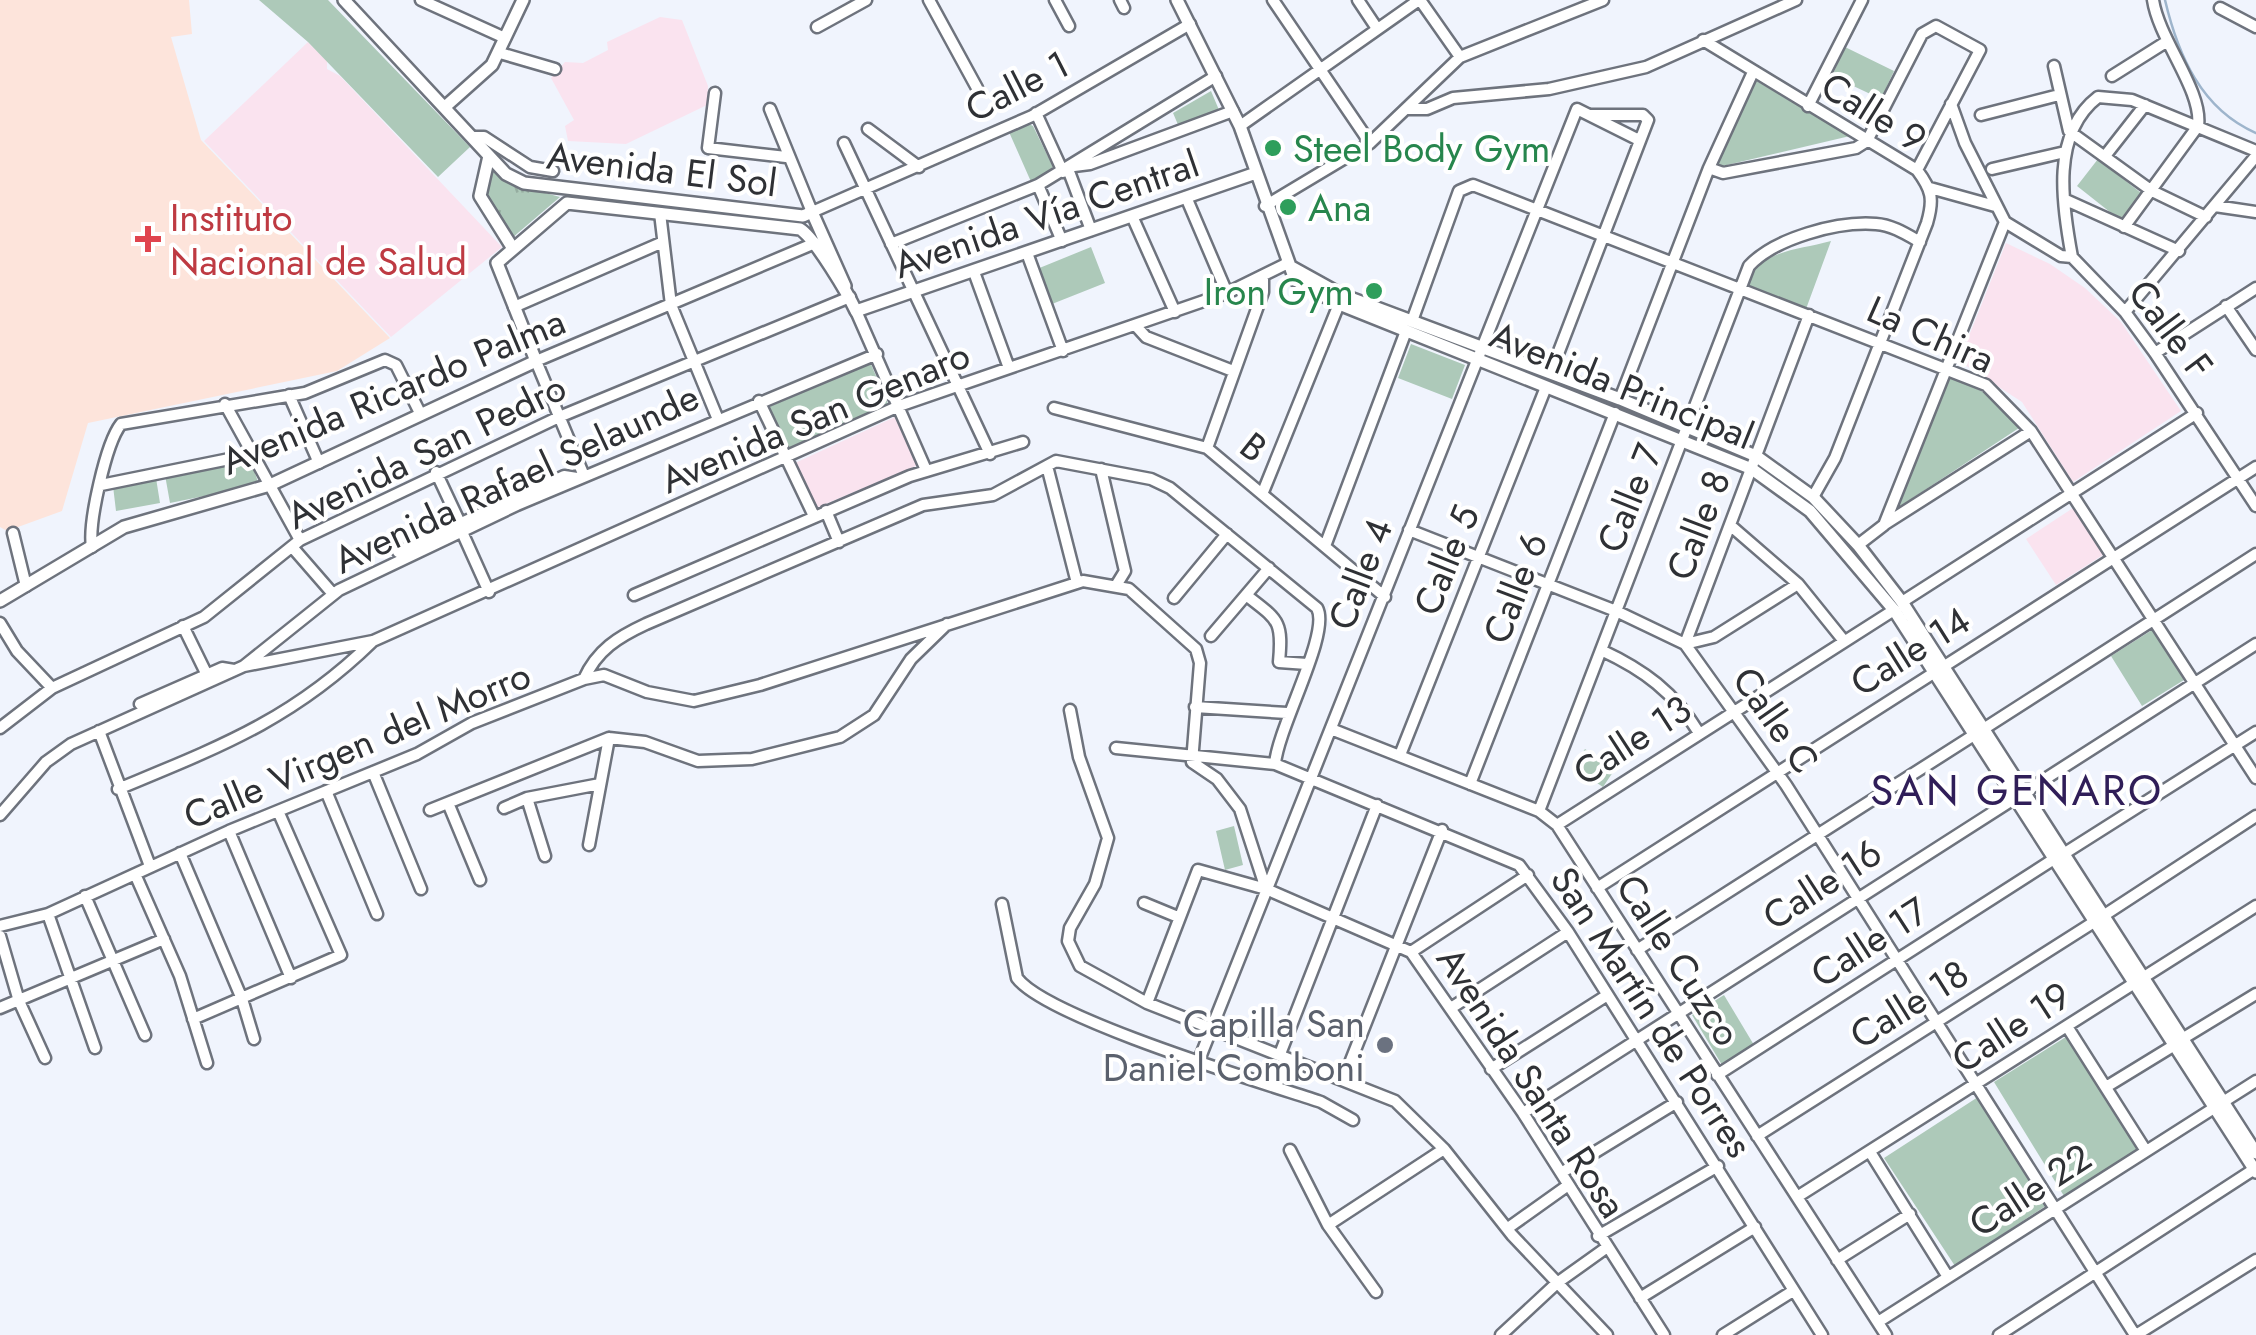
<svg xmlns="http://www.w3.org/2000/svg" width="2256" height="1335" font-family="Jost,sans-serif">
<defs>
<pattern id="grass-tufts" width="24" height="20" patternUnits="userSpaceOnUse" patternTransform="scale(2.5)"><rect width="24" height="20" fill="#adc9b9"/><path d="M3 7l-1-3M5 7V3M7 7l1-3M15 17l-1-3M17 17v-4M19 17l1-3" fill="none" stroke="#95ada0"/></pattern>
</defs>
<rect width="100%" height="100%" fill="#f0f4fd"/>
<!-- education -->
<path fill="#fae3ef" d="M660 17 682 20 708 86 707 105 626 144 568 141 565 126 574 120 551 78 565 62 583 63 608 50 607 42Z
M308 42 327 61V69L340 76 502 247 391 337 204 141Z
M2006 243 2050 264 2085 288 2121 322 2181 411 2073 482 2022 402 1959 361Z
M895 417 918 465 816 508 795 463Z
M2073 508 2103 555 2056 585 2026 539Z"/>
<!-- medical -->
<path fill="#fde4db" d="M0 0H189L192 34 171 37 201 140 390 338 337 371 88 423 62 511 7 531 0 527Z"/>
<!-- grass -->
<path fill="url(#grass-tufts)" d="M491 167 520 186 560 197 512 238 487 198Z"/>
<!-- park -->
<path fill="#adc9b9" d="M259 0H328L470 147 438 177 308 42Z
M1845 47 1894 71 1881 99 1832 76Z
M1753 79 1850 136 1714 168Z
M1211 91 1219 110 1179 127 1173 113Z
M1027 123 1033 126 1053 167 1032 184 1009 132Z
M2098 159 2141 193 2120 220 2077 186Z
M1831 241 1806 309 1743 285C1762 249 1795 251 1831 241Z
M1091 247 1105 283 1052 304 1037 269Z
M1411 344 1465 365 1452 399 1398 378Z
M870 362 889 406 788 451 769 407Z
M1951 374 1997 400 2022 426 1896 509Z
M250 458 259 485 170 503 165 475Z
M156 478 160 503 116 511 113 486Z
M2152 630 2184 680 2142 706 2111 656Z
M1585 749 1615 769 1603 787 1573 767Z
M1234 826 1243 865 1225 870 1216 831Z
M1724 995 1754 1045 1722 1065 1692 1015Z
M2069 1035 2139 1148 2064 1196 1994 1082Z
M1978 1097 2047 1205 1955 1266 1884 1158Z"/>
<g fill="none" stroke-linecap="round" stroke-linejoin="round">
<!-- stream -->
<path stroke="#9eb5cc" stroke-width="2.5" d="M2165 0C2178 55 2201 109 2256 133"/>
<!-- minor casing -->
<g stroke="#6e737d" stroke-width="15">
<path id="minor" d="M421 0 505 38
M929 0 977 88
M1055 0 1069 26
M1120 0 1124 8
M1273 0 1370 143
M1358 0 1376 27
M1420 0 1460 57
M2220 8 2256 27
M817 27 866 0
M1703 40 1917 170C1932 190 1934 199 1927 223L1835 458 1813 497
M500 53 555 69
M2054 66 2069 131 2152 191 2206 217
M2112 76 2166 42
M715 93 708 148 786 157
M1951 104 1965 143 2005 222 2061 256 2072 257 2125 312 2155 353 2256 506
M1808 106 1862 0
M770 109 812 212 1032 116 1190 24
M1406 109H1427L1453 98 1549 89 1646 67 1796 0
M1036 113 1063 172
M1981 115 2059 95
M1240 126 1419 0
M868 129 919 167
M473 137H484L530 167 553 171
M844 143 990 454
M2105 156 2145 105
M1074 166 1090 164 1233 111
M1709 168 1723 173 1856 148 1867 141 1922 34 1936 26 1980 50 1917 170
M1068 169 1091 230
M1992 169 2065 152
M1038 185 1062 241
M1930 188 1995 206
M1186 197 1227 293
M2066 200 2179 251
M1265 206 1370 143 1460 57 1603 0
M2215 206 2256 212
M660 213 671 305 717 417
M1132 216 1175 312
M2124 227 2198 126C2203 91 2159 40 2153 0
M891 244 1038 185 1216 76
M1027 253 1063 351
M2072 257C2062 204 2051 133 2098 97L2132 100 2256 151
M974 272 1009 368
M2226 306 2256 350
M514 307 663 242
M856 311 926 470
M2125 312 2256 156
M1412 321 1459 191 1473 185 1986 385 2031 431 2256 778
M1136 326 1146 337 1233 371
M2155 353 2256 288
M1551 372 1648 120 1643 115H1591
M289 395 319 463
M1620 399 1709 168 1753 72
M759 401 814 516
M225 404 300 540
M1054 408 1207 448 1385 597
M1207 448 1263 292V279
M1047 466 1077 583
M1101 469 1125 571 1117 584
M436 472 459 521
M584 476 536 361 815 243
M101 485 254 454
M1263 492 1339 304
M826 511 839 542
M1885 524 2031 431
M1731 526 1798 584 1844 641
M1409 530 1616 611 1685 644 1786 785 2135 1335
M462 532 489 592
M13 533 26 586
M1858 545 1884 525 2005 222
M1325 546 1406 331
M92 547C88 523 106 443 121 424L305 393 385 360 396 365 420 413
M293 548 333 594
M398 552 564 476 577 478
M634 595 910 476 1023 442
M1246 595C1278 620 1283 620 1279 662L1307 664
M1174 598 1227 534
M1902 602 2197 413
M0 623 17 651 52 688
M183 626 207 675
M1211 636 1269 568
M1685 644 1809 315
M1685 644 1714 637 1798 584
M1601 650C1644 670 1674 692 1699 733
M244 666 373 641 899 406 1227 293 1286 264
M584 679C597 650 618 637 646 624L923 505 993 495 1056 461 1151 479 1170 488 1317 608C1331 633 1278 727 1275 764
M140 704 222 668 234 670
M1195 707 1287 713
M1070 710 1079 757 1108 838 1095 884 1070 928 1068 941 1080 966 1147 1003 1395 1101 1444 1149 1512 1235 1607 1335
M0 728 52 688 204 617 300 540 559 417 850 297
M1985 728 2256 554
M1331 729 1539 811 1557 825 1886 1335
M99 731 150 866
M1116 748 1275 764 1519 865 1568 932 1822 1335
M1400 755 1546 387
M373 772 421 889
M1470 784 1615 413
M118 789C219 747 292 720 372 642
M326 791 377 914
M527 798 545 856
M448 803 480 880
M504 808 527 798 600 784
M430 810 609 738 645 742 698 761 752 759 840 737 874 715 911 659 947 624
M1539 811 1749 266C1775 238 1838 221 1876 224 1892 225 1906 234 1920 242
M0 815 46 762 71 744 244 666 339 590 517 505 877 354
M1557 825 1894 610
M229 831 291 978
M589 845 609 738
M180 853 242 999 254 1039
M2065 853 2256 732
M135 874 180 976 207 1063
M1597 888 2256 467
M85 896 145 1035
M1144 903 1178 917
M1002 904 1017 978C1047 1018 1264 1083 1321 1102L1353 1120
M48 914 95 1048
M2103 916 2256 816
M0 926 48 914 229 831 417 754 472 723 584 679 604 675 647 692 694 701 760 685 1083 581 1129 589 1196 649 1200 663 1192 762 1217 779 1240 809 1266 889
M0 936 19 1001 45 1058
M1637 950 1974 735
M1411 952 1528 875
M1147 1003 1198 870 1266 889 1411 952 1523 1113 1664 1335
M0 1008 164 939
M1451 1008 1568 932
M193 1019 341 955 278 811
M2068 1028 2146 1151
M2182 1039 2256 994
M1280 1054 1377 805
M1199 1060 1577 109 1639 140
M1491 1069 1606 996
M1717 1075 2054 859
M1344 1078 1442 830
M2106 1087 2173 1046
M2223 1102 2256 1081
M1523 1113 2256 644
M1757 1136 2094 922
M1290 1150 1328 1225 1376 1292
M1870 1152 1948 1277
M1561 1173 1677 1102
M1797 1197 2256 906
M1328 1225 1444 1149
M1508 1228 1567 1186
M1598 1236 1718 1166
M1837 1260 1910 1214
M1640 1298 1755 1227
M1878 1322 2214 1108
M1501 1335 1557 1283 1606 1248
M1723 1335 1793 1291
M1999 1335 2256 1168
M2136 1335 2256 1260"/>
</g>
<!-- tertiary casing -->
<g stroke="#6e737d" stroke-width="16">
<path id="tertiary" d="M344 0 506 174 524 183 803 216 812 212 845 286
M1177 0 1240 126 1295 280 1339 304 1752 469 1810 511 1894 610 2256 1172
M446 106 492 65 523 0
M489 156 480 196 512 247
M1286 264 1342 295 1620 399 1756 456 1813 497 1858 545 1902 602 2256 1153
M0 601 124 527 270 485 536 361 497 263 567 203 800 229C815 238 848 294 856 311L1256 173"/>
</g>
<!-- minor -->
<use href="#minor" stroke="#fff" stroke-width="10"/>
<!-- tertiary -->
<use href="#tertiary" stroke="#fff" stroke-width="11"/>
</g>
<!-- markers -->
<g fill="#2e9e5b" stroke="#fff" stroke-width="4">
<circle cx="1273" cy="148" r="10"/>
<circle cx="1288" cy="207" r="10"/>
<circle cx="1374" cy="291" r="10"/>
</g>
<path fill="#e0444e" stroke="#fff" stroke-width="4" d="M143 224h10v10h10v10h-10v10h-10v-10h-10v-10h10z"/>
<circle fill="#6b7280" stroke="#fff" stroke-width="4" cx="1385" cy="1045" r="10"/>
<g text-anchor="middle" dominant-baseline="central" stroke-width="8" stroke-linejoin="round" paint-order="stroke">
<!-- street labels -->
<g font-size="38" fill="#2f3135" stroke="#fff">
<text transform="translate(1017 86) rotate(-27)">Calle 1</text>
<text transform="translate(1874 112) rotate(32)">Calle 9</text>
<text transform="translate(662 169) rotate(7)">Avenida El Sol</text>
<text transform="translate(1046 214) rotate(-19)">Avenida Vía Central</text>
<text transform="translate(2171 329) rotate(53)">Calle F</text>
<text transform="translate(1931 334) rotate(24)">La Chira</text>
<text transform="translate(1622 385) rotate(22)">Avenida Principal</text>
<text transform="translate(393 391) rotate(-23)">Avenida Ricardo Palma</text>
<text transform="translate(815 417) rotate(-23)">Avenida San Genaro</text>
<text transform="translate(1254 447) rotate(38)">B</text>
<text transform="translate(426 451) rotate(-26)">Avenida San Pedro</text>
<text transform="translate(516 478) rotate(-25)">Avenida Rafael Selaunde</text>
<text transform="translate(1629 498) rotate(-68)">Calle 7</text>
<text transform="translate(1698 525) rotate(-69)">Calle 8</text>
<text transform="translate(1446 560) rotate(-68)">Calle 5</text>
<text transform="translate(1360 574) rotate(-69)">Calle 4</text>
<text transform="translate(1515 588) rotate(-69)">Calle 6</text>
<text transform="translate(1910 651) rotate(-32)">Calle 14</text>
<text transform="translate(1776 720) rotate(55)">Calle C</text>
<text transform="translate(1632 740) rotate(-33)">Calle 13</text>
<text transform="translate(357 745) rotate(-23)">Calle Virgen del Morro</text>
<text transform="translate(1822 884) rotate(-33)">Calle 16</text>
<text transform="translate(1869 942) rotate(-33)">Calle 17</text>
<text transform="translate(1679 960) rotate(57)">Calle Cuzco</text>
<text transform="translate(1909 1004) rotate(-32)">Calle 18</text>
<text transform="translate(1652 1012) rotate(57)">San Martín de Porres</text>
<text transform="translate(2011 1027) rotate(-33)">Calle 19</text>
<text transform="translate(1532 1082) rotate(57)">Avenida Santa Rosa</text>
<text transform="translate(2030 1190) rotate(-33)">Calle 22</text>
</g>
<!-- leisure labels -->
<g font-size="38" fill="#27864d" stroke="#fff" text-anchor="start">
<text x="1293" y="148">Steel Body Gym</text>
<text x="1308" y="207">Ana</text>
<text x="1354" y="291" text-anchor="end">Iron Gym</text>
</g>
<!-- health labels -->
<g font-size="38" fill="#be3a42" stroke="#fff" text-anchor="start">
<text x="170" y="217">Instituto<tspan x="170" dy="44">Nacional de Salud</tspan></text>
</g>
<!-- worship labels -->
<g font-size="38" fill="#5b616d" stroke="#fff" text-anchor="end">
<text x="1365" y="1023">Capilla San<tspan x="1365" dy="44">Daniel Comboni</tspan></text>
</g>
<!-- quarter labels -->
<g font-size="42" letter-spacing="2.5" fill="#301e58" stroke="#fff">
<text x="2017" y="790">SAN GENARO</text>
</g>
</g>
</svg>
